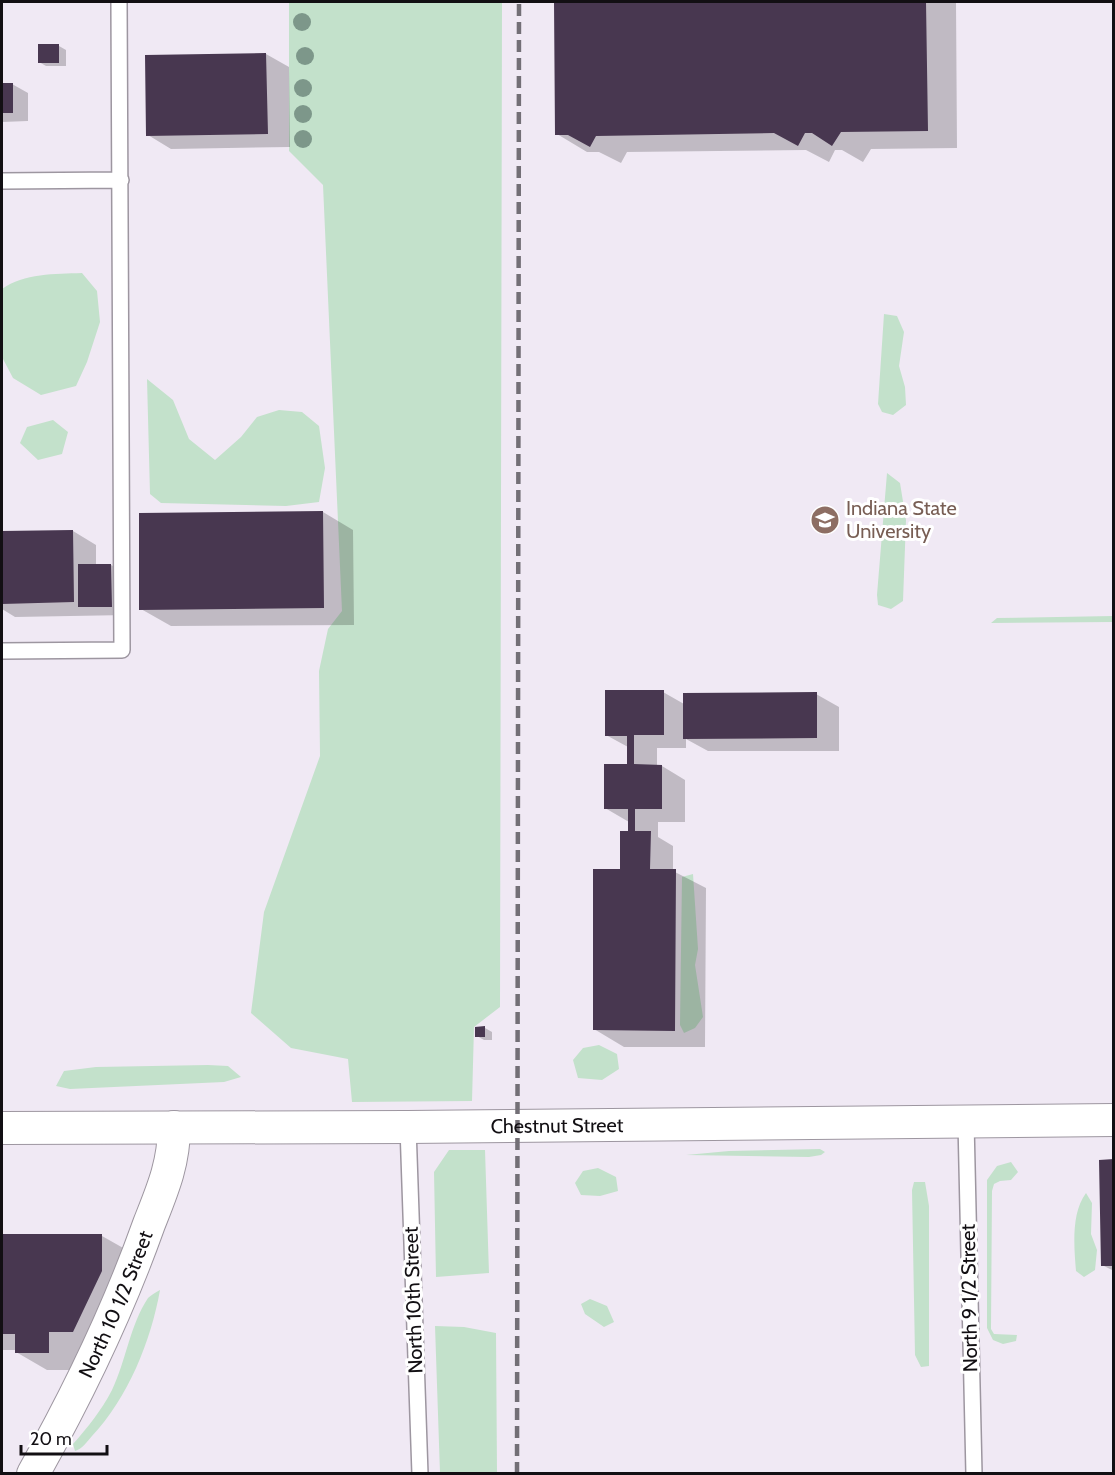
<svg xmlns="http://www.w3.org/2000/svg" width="1115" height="1475" font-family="Cabin,sans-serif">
<rect width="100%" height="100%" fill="#f0e9f4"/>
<!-- green -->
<path fill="#c3e1cb" d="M289 2H502L500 1007 474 1027 472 1101 352 1102 348 1059 291 1048 251 1013 264 912 320 756 319 671 328 629 342 611 323 185 289 151Z
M82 273 97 291 100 322 87 362 76 386 41 395 13 378 2 357V289C24 273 55 274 82 273Z
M884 314 897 316 904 332 899 366 905 387 906 405 893 415 882 412 878 404Z
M147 379 173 400 189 439 215 460 241 437 257 417 279 410 302 412 319 426 325 468 319 502 286 506 161 503 150 494Z
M53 420 68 432 62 454 38 460 20 443 27 427Z
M887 473 900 483 906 520 903 601 891 609 878 605 877 595Z
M1113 616V622L991 623 997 618Z
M693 874 698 949 695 965 703 1017 695 1028 684 1033 680 1025 682 877Z
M599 1045 617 1054 619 1069 602 1080 578 1078 573 1060 583 1048Z
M208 1065 228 1066 241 1077 224 1082 70 1089 56 1086 64 1071 96 1067Z
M820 1149 825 1152 821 1155 809 1157 686 1155 729 1151Z
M449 1150H485L489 1273 436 1277 434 1172Z
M1011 1162 1018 1172 1011 1180 1000 1181 994 1184 992 1191 991 1329 994 1334 1017 1335 1016 1341 1003 1344 993 1340 987 1328V1180L997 1166Z
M598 1168 616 1177 618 1191 600 1196 581 1195 575 1183 583 1171Z
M914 1182H925L929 1206V1366L921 1367 915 1355 912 1190Z
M1086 1193 1092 1203 1091 1234 1097 1250 1095 1270 1084 1277 1076 1271C1074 1247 1071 1213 1086 1193Z
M160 1290C151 1341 128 1398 92 1436 87 1442 82 1449 75 1451L73 1444C88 1427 101 1411 112 1390 126 1361 130 1325 148 1298 151 1295 155 1293 160 1290Z
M590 1299 607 1306 614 1322 604 1327 585 1314 581 1304Z
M435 1326 464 1327 496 1333 497 1473H440Z"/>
<!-- shadow -->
<path fill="#0003" d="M555 2H956L957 148 871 149 863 162 842 150H835L829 162 806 150 627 152 621 163 599 152H587L557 134Z
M59 46 66 50V66H46L39 62Z
M266 54 289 67 290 147 171 149 148 135 146 56Z
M12 84 28 93V121L2 122V85Z
M323 512 353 530 354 625 171 626 141 609Z
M73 531 96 545V565H111L127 574V615L15 617 2 609V533Z
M663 692 684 704 816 694 839 707V751H708L686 739V748H657V766H662L685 780V822H658V837L673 846V871L706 888 705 1047H624L594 1029 629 832V822L605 808 628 766V747L606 735Z
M485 1028 492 1032V1040H484L477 1036Z
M1114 1161V1271L1102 1265Z
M2 1236H102L132 1253 103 1349H79V1370H47L16 1352V1350H2Z"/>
<!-- building -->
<path fill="#483750" d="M554 2H926L928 131 841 132 832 146 812 133H805L798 146 774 133 596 136 590 147 568 135H555Z
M38 44H59V63H38Z
M266 53 268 134 146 136 145 55Z
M2 83H13V113H2Z
M323 511 324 608 139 610V513Z
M73 530 74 602 2 604V531Z
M78 564H111L112 607H78Z
M605 690H664V735H634V764L662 765V809H635V831H651L650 869H676L675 1031 593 1030V869H620V831H628V809H604V764H627V736H605Z
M817 692V738L683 739V693Z
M485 1026V1037H475V1027Z
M1114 1159V1266H1101L1099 1160Z
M2 1234H102V1271L73 1332H49V1353H15V1334H2Z"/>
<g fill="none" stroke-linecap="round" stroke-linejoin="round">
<!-- lane casing -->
<g stroke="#9d96a0" stroke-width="18">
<path id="lane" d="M2 181 121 180
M2 651 122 650 119 2
M966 1122 974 1474
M408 1127 420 1474"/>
</g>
<!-- street casing -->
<g stroke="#9d96a0" stroke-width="34">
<g id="street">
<path id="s1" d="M2 1128 408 1127 1114 1120"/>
<path id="s2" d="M33 1474C78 1394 118 1311 149 1224 162 1191 174 1164 174 1127"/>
</g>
</g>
<!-- lane -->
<use href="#lane" stroke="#fff" stroke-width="15"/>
<!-- street -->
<use href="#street" stroke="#fff" stroke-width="32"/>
<!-- rail -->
<path stroke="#736f76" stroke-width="4.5" stroke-dasharray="12 6" stroke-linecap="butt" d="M517 1474 519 2"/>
</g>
<!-- trees -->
<g fill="#7d978a">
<circle cx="302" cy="22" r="9"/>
<circle cx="305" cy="56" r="9"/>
<circle cx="303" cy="88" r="9"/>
<circle cx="303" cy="114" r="9"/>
<circle cx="303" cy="139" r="9"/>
</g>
<!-- icons -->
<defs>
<g id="university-disc" transform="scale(1.5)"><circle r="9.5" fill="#8d6e63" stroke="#fff"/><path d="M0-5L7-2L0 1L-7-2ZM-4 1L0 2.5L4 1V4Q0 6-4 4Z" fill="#fff"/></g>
</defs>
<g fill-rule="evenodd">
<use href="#university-disc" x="825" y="520"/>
</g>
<g text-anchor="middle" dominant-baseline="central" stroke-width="6" stroke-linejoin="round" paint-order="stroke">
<!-- education labels -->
<g font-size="20" fill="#785e54" stroke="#fff" text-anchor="start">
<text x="846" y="508">Indiana State<tspan x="846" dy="23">University</tspan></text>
</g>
<!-- street labels -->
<g font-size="20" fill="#120f13" stroke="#fff">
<text stroke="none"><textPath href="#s1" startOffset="555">Chestnut Street</textPath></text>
<text transform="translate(969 1298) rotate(-91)">North 9 1/2 Street</text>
<text transform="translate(413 1300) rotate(-92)">North 10th Street</text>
<text stroke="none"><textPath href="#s2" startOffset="189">North 10 1/2 Street</textPath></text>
</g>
</g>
<!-- border -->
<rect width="1115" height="1475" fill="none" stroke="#120f13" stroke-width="6"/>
<!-- scale -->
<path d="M21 1445v9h86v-9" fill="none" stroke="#120f13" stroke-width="3"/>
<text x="30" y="1445" font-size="18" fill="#120f13" stroke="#ffffff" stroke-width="4.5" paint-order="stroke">20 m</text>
</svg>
